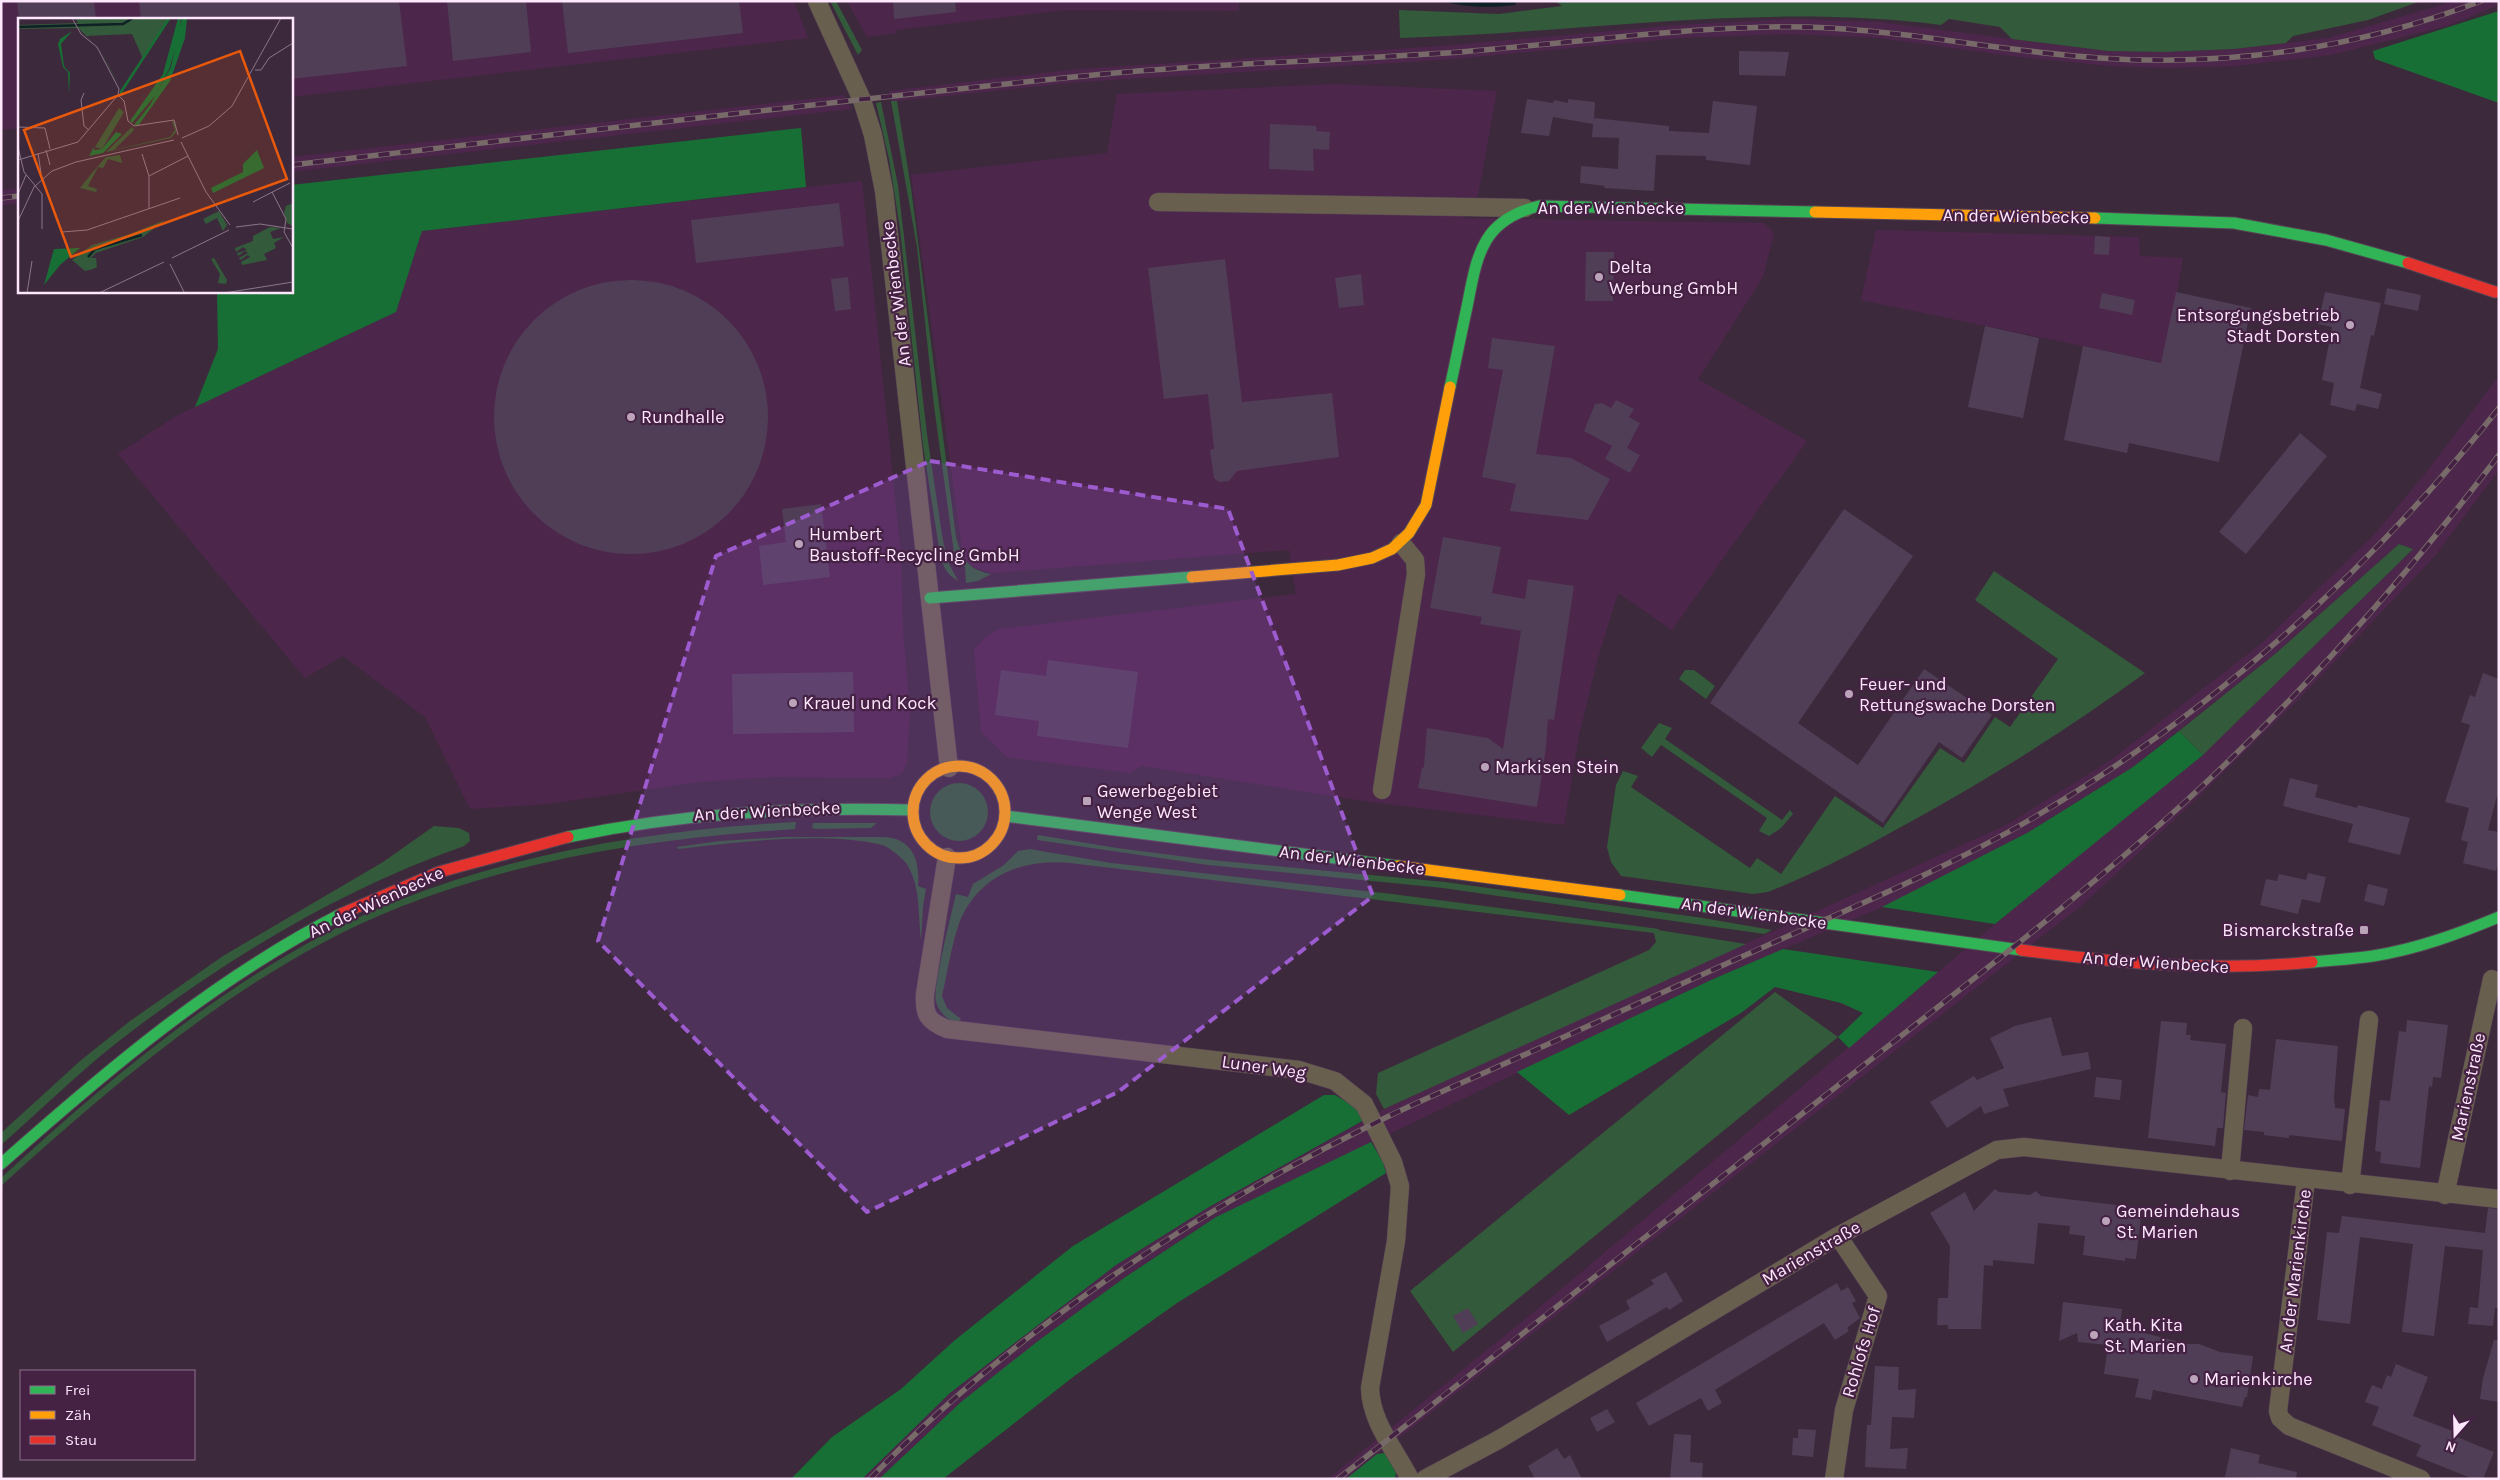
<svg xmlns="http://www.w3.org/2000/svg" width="2500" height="1480" font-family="Karla,sans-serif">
<rect width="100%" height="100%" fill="#3d293c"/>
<!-- built -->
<path fill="#4d264c" d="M1 1H794L808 38 291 97V19H19V128L1 130Z
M847 1H1239V11L1065 10 896 30V33L867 37Z
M2455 1H2499V5L2447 26 2331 55 2236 66 2166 68 2109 66 2011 56 1879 38 1790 34 1680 38 1443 60 1080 82 897 101H891L889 91 1078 69 1441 46 1678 25 1790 19 1879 22 2108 51 2164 52 2234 49 2328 38Z
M1335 84 1497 91 1478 195 1463 218 1764 223 1774 233 1763 277 1698 379 1807 441 1672 630 1618 593 1597 661 1579 735 1564 825 1370 802 1142 766 1129 773 1007 757 981 732 974 650 985 637 999 629 1296 594 1289 550 992 573 973 567 963 557 911 175 1107 153 1117 94Z
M844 95 851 109 291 172V157Z
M862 181 901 554 903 631 910 710 907 764 901 774 889 778 771 777 698 782 548 804 470 809 425 717 343 656 305 678 118 454 176 416 396 312 422 231Z
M19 188V203L1 205V190Z
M1876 230 2139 237 2140 256 2183 258 2164 363 1861 300Z
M2499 376V470L2435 556 2296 702 2172 822 2081 906 1346 1479H1328L1541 1306 2043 884 2203 755 2413 549 2399 544 2275 654 2133 767 2027 833 1894 902 1711 980 1216 1217 1124 1278 879 1479H862L950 1393 1116 1265 1209 1207 1392 1105 2006 825 2111 760 2262 643 2374 535 2424 475Z"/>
<!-- green -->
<path fill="#335a3a" d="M830 1H836L862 50 858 55Z
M1555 1H2421L2368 20 2293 36 2286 43 2234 49 2164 52 2108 51 2012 39 2000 27 1949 19 1941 25C1760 2 1582 33 1400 38L1399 10 1499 14 1562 6Z
M891 101H897L911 188 956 537C962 557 967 570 991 574L978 581 966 583 965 567 959 564 954 553 934 406 917 247Z
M881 102 898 185 927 434 942 535 947 560 958 581C946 574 943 566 940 554L923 446 900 229 889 159 876 103Z
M2399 544 2413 549 2203 755 2179 731 2275 654Z
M1994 571 2145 673C2067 730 1986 781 1901 827 1858 851 1813 874 1768 892L1753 894 1621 876 1611 862 1607 847 1616 785 1623 771 1638 776 1631 787 1750 868 1757 858 1781 874 1835 796 1883 828 1940 748 1964 763 1995 717 2010 727 2058 659 1975 600Z
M1685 670H1694L1715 686 1706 699 1679 679Z
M1659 723 1672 728 1665 739 1782 820 1790 810 1793 814 1781 828 1769 836 1759 831 1767 818 1661 745 1652 757 1641 748Z
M930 812a29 29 0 1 1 58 0a29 29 0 1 1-58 0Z
M796 822 795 829C660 838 526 857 400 907 252 965 118 1080 1 1186V1178C115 1073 251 958 397 901 523 851 660 829 796 822Z
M813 823H877L871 828 816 829 812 828Z
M434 826 459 828 469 833 470 841 464 846C337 891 220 962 114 1045 75 1076 39 1112 1 1145V1133L80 1061 130 1021 223 956 383 862Z
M1038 835 1117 848 1211 860 1445 882 1703 918 1772 930 1764 934 1443 888 1208 865 1037 840Z
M786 837H885C913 839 920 861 918 886L926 889 923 907 921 940C918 915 921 885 906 863 901 857 889 847 882 845 825 831 737 842 678 849L677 847 720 841Z
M1030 849 1111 863 1392 894 1659 929 1658 930 1746 944 1384 1109 1376 1094 1378 1073 1649 950 1656 942 1654 933 1070 863C1024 858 979 875 960 921 951 945 948 971 942 996L947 1008 961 1019 957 1023C947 1020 939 1012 936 1002 932 989 952 912 956 894L968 897 973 884 1004 865 1018 851Z
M1775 992 1838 1037 1453 1352 1410 1291Z"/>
<!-- forest -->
<path fill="#186f35" d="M2499 11V103L2375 59 2373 51Z
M801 128 806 187 422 231 396 312 195 407 218 349 217 291H291V185Z
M2179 731 2203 755 1995 924 1882 907 2027 833 2133 767Z
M1783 949 1938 972 1849 1048 1838 1037 1863 1013 1841 1003 1775 987 1741 1013 1569 1115 1517 1072 1711 980Z
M1324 1095H1335L1362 1111 1364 1120 1209 1207 1116 1265 950 1393 862 1479H791L832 1437 901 1389 955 1340 1073 1246Z
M1371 1142 1383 1162 1386 1173 1177 1303 1073 1377 943 1479H879L961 1402 1038 1341 1124 1278 1216 1217Z
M1386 1453 1397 1466 1395 1479H1346L1377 1454Z"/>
<!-- water -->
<path fill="#102126" d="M1443 1H1517L1515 5C1489 8 1467 8 1443 1Z"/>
<!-- building -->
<path fill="#503e57" d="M17 1H94L96 19H19Z
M139 1H399L407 66 291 79V19H141Z
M447 1H526L531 52 453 61Z
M562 1H739L743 33 568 53Z
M893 1H955L956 12 894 19Z
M1739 51 1789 52 1785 76 1739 75Z
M1527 99 1553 103 1554 100 1568 103V99L1595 102 1594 118 1669 126V131L1709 133 1713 101 1757 106 1750 165 1706 160V156L1656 155 1654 191 1604 188 1605 186 1580 183 1581 166 1618 169 1619 138 1592 137 1593 124 1553 117 1549 136 1521 133Z
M1270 124 1316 126 1317 131 1330 132 1329 150 1313 149 1314 171 1269 169Z
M839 203 844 246 696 263 691 220Z
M2095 236 2110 237 2109 255 2094 254Z
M1586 252H1614L1613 301H1585Z
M1225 259 1242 402 1332 393 1339 457 1237 471 1229 481 1219 482 1214 478 1210 450 1214 449 1208 394 1164 399 1148 268Z
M1361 274 1364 305 1339 308 1335 278Z
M848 277 851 309 835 311 831 279Z
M494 417a137 137 0 1 1 274 0a137 137 0 1 1-274 0Z
M2387 288 2421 295 2418 311 2384 304Z
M2176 292 2251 308 2219 462 2129 443 2127 453 2064 440 2083 346 2161 363Z
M2325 292 2381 303 2374 336 2371 335 2360 388 2382 394 2378 409 2357 404 2355 411 2330 405 2334 383 2322 380 2332 327 2318 324Z
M2102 293 2135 300 2132 315 2099 308Z
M1985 326 2039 338 2023 418 1968 407Z
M1492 338 1555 346 1536 454 1571 458 1610 479 1588 520 1510 511 1516 484 1482 477 1503 370 1488 368Z
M1616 400 1634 409 1629 417 1640 423 1627 448 1640 455 1630 473 1605 459 1612 446 1584 431 1595 404 1602 403 1611 408Z
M2300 433 2327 456 2246 554 2219 532Z
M821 504 830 577 763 585 759 546 786 542 782 509Z
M1844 509 1913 556 1798 723 1858 765 1924 669 1992 715 1962 758 1939 742 1883 823 1710 703Z
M1443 537 1501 547 1492 593 1525 599 1528 579 1574 586 1554 720 1548 719 1546 747 1537 807 1418 788 1422 768 1424 767 1427 728 1488 738 1503 749 1521 631 1480 624 1482 617 1430 608Z
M1048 660 1138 672 1128 748 1037 736 1039 721 995 715 1001 670 1046 676Z
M853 672 854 732 733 734 732 674Z
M2483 673 2499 679V795L2497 796 2488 830 2499 832V861L2496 871 2463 863 2468 842 2461 840 2469 808 2445 802 2470 725 2461 722 2470 695 2475 697Z
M2290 778 2318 785 2315 797 2357 808 2358 805 2410 818 2400 855 2348 842 2353 824 2283 806Z
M2308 873 2326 877 2320 903 2302 899 2298 914 2260 905 2266 879 2277 881 2279 874 2306 880Z
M2368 884 2388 889 2384 906 2364 901Z
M2051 1017 2062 1056 2088 1052 2091 1069 2003 1089 2009 1106 1984 1114 1981 1106 1947 1128 1930 1102 1974 1076 1977 1080 2004 1068 1990 1038 2015 1026Z
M2407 1020 2448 1025 2441 1078 2433 1077 2432 1087 2429 1086 2420 1168 2380 1163 2381 1152 2375 1151 2380 1100 2390 1101 2399 1031 2406 1032Z
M2161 1021 2187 1023 2186 1035H2191L2190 1040 2226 1044 2221 1092 2226 1093 2223 1128H2217L2215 1146 2148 1138Z
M2276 1039 2338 1046 2334 1097 2335 1108 2345 1109 2342 1141 2289 1135V1138L2264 1135V1132L2244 1130 2248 1095 2258 1097 2259 1089 2270 1090Z
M2096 1077 2122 1080 2120 1100 2094 1097Z
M1995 1189 1999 1192 2030 1195 2036 1191 2041 1196 2142 1208 2136 1259 2125 1258V1261L2083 1255 2085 1236 2069 1234 2070 1226 2038 1223 2034 1264 1993 1260V1266L1984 1265 1981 1329H1948V1325H1937L1938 1298H1948L1950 1246 1930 1213 1965 1192 1974 1211Z
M2488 1208 2499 1209V1308H2495L2493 1326 2468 1324 2470 1307 2478 1308 2483 1250 2445 1246 2434 1336 2402 1332 2413 1244 2360 1237 2350 1324 2317 1320 2327 1232 2339 1233 2342 1216 2485 1233Z
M1666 1272 1683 1301 1669 1310 1667 1307 1607 1342 1599 1326 1630 1309 1626 1301 1654 1284 1651 1280Z
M1837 1283 1841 1291 1848 1287 1856 1301 1852 1303 1860 1318 1847 1328 1849 1331 1835 1340 1824 1323 1715 1390 1722 1403 1708 1411 1701 1398 1649 1426 1636 1403Z
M2063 1302 2122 1309 2120 1327 2188 1344H2199L2220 1352 2253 1356 2247 1397H2245L2242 1407 2153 1390 2151 1400 2135 1397 2139 1379 2104 1374 2108 1345 2078 1342 2077 1333 2059 1341Z
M1468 1308 1478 1324 1463 1333 1453 1316Z
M2494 1340H2499V1402L2480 1399 2483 1378Z
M2396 1364 2428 1377 2413 1416 2458 1433 2457 1437 2494 1452 2483 1479H2473L2416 1456 2421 1445 2372 1425 2379 1407 2365 1402 2372 1385 2382 1389 2387 1375 2391 1377Z
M1875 1366 1899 1367 1898 1390 1916 1389 1914 1418 1892 1417 1890 1449 1908 1448 1906 1469 1865 1467 1867 1425H1871Z
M1607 1409 1615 1422 1597 1432 1590 1418Z
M1798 1429 1816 1430 1813 1457 1792 1455 1793 1438H1798Z
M1674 1434 1691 1435 1690 1462 1703 1463 1702 1479H1670Z
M1557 1448 1564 1459 1570 1455 1582 1479H1535L1528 1466Z
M2231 1448 2260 1455 2258 1463 2297 1472 2296 1479 2225 1477Z"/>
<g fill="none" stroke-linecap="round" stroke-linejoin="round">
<!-- street casing -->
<g stroke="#564555" stroke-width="19">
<path id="street" d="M817 1 862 100 873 135 884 191 949 768
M1158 202 1525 208
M1382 790 1416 574 1415 560 1401 543
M947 857 925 994C924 1014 927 1021 947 1029L1299 1070 1335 1081 1364 1104 1393 1162 1400 1186 1396 1241 1370 1388C1371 1423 1395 1449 1410 1479
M2230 1171 2243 1028
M2306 1180 2278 1411 2280 1418 2289 1426 2421 1479
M2350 1185 2369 1020
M2445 1195 2492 979
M1425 1479 1498 1440 1838 1236 1997 1150 2024 1147 2499 1199
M1834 1479 1844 1410 1878 1296 1838 1236"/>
</g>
<!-- fast casing -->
<g stroke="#564555" stroke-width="13">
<path id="fast" d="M2095 218 2234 223 2326 240 2408 263
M1450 387C1456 360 1461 334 1467 307 1477 256 1481 220 1539 206L1815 212
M930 598 1192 577
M1005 816 1398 866
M568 837C684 813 794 807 912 810
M1620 895 2021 950
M2312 962C2332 960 2353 959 2373 956 2417 949 2458 934 2499 917
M1 1164C107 1070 214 979 341 914"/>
</g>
<!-- slow casing -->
<g stroke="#564555" stroke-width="13">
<path id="slow" d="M1815 212 2095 218
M1192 577 1338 565 1372 558 1392 549 1409 533 1426 505 1450 387
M913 812a46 46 0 1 1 92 0a46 46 0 1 1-92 0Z
M1398 866 1620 895"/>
</g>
<!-- jam casing -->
<g stroke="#564555" stroke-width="13">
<path id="jam" d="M2408 263 2495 292
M341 914 439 872 568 837
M2021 950C2118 963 2214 972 2312 962"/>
</g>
<!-- street -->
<use href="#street" stroke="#695f4e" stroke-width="18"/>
<!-- fast -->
<use href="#fast" stroke="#30b455" stroke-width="11"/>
<!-- slow -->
<use href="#slow" stroke="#ff9f0a" stroke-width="11"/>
<!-- jam -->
<use href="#jam" stroke="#e5322d" stroke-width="11"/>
<!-- rail casing -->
<g stroke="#776a69" stroke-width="5.5">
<path id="rail" d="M291 165C556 135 820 102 1084 76 1209 63 1335 61 1460 52 1563 44 1666 29 1770 27 1881 24 1990 51 2100 58 2229 67 2360 48 2481 1
M1 198 19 196
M870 1479C1007 1336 1192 1213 1369 1126 1410 1105 1453 1087 1495 1068 1576 1032 1657 995 1739 958 1838 913 1939 873 2033 818 2213 712 2370 571 2499 408
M1338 1479C1499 1351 1661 1225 1822 1098 1945 1001 2069 907 2185 802 2301 696 2404 580 2499 455"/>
</g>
<!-- rail -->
<use href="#rail" stroke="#452144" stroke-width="4" stroke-dasharray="11" stroke-linecap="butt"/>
</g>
<!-- marked area -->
<path fill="#9c5bce" fill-opacity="0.2" stroke="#9c5bce" stroke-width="4" stroke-dasharray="10 6" stroke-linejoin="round" d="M930 461 1228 509 1373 896 1118 1092 867 1212 598 941 716 556Z"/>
<!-- markers -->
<g fill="#bba4b9" stroke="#452144" stroke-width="2">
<circle cx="1599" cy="277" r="5"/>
<circle cx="2350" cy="325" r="5"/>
<circle cx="631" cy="417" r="5"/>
<circle cx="799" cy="544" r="5"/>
<circle cx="1849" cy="694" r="5"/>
<circle cx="793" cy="703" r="5"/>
<circle cx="1485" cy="767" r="5"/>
<rect x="1082" y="796" width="10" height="10" rx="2.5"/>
<rect x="2359" y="925" width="10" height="10" rx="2.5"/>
<circle cx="2106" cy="1221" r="5"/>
<circle cx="2094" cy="1335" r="5"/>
<circle cx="2194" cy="1379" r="5"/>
</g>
<g text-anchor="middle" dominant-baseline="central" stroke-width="4.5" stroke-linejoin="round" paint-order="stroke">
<!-- street labels -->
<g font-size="18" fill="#ffe7fd" stroke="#452144">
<text x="1611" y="208">An der Wienbecke</text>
<text transform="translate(2016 216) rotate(1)">An der Wienbecke</text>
<text transform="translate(896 294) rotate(-97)">An der Wienbecke</text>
<text transform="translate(767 811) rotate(-3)">An der Wienbecke</text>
<text transform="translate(1352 860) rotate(7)">An der Wienbecke</text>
<text transform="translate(376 902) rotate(-25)">An der Wienbecke</text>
<text transform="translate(1754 913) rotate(8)">An der Wienbecke</text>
<text transform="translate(2156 962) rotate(4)">An der Wienbecke</text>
<text transform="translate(1264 1067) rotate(8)">Luner Weg</text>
<text transform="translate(2468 1087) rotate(-78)">Marienstraße</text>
<text transform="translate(1811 1253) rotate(-30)">Marienstraße</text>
<text transform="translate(2295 1271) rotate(-83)">An der Marienkirche</text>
<text transform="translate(1861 1352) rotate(-73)">Rohlofs Hof</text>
</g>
<!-- poi labels -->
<g font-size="18" fill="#ffe7fd" stroke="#452144" text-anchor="start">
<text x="1609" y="267">Delta<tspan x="1609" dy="21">Werbung GmbH</tspan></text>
<text x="2340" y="315" text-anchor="end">Entsorgungsbetrieb<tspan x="2340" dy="21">Stadt Dorsten</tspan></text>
<text x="641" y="417">Rundhalle</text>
<text x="809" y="534">Humbert<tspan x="809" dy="21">Baustoff-Recycling GmbH</tspan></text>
<text x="1859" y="684">Feuer- und<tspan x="1859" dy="21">Rettungswache Dorsten</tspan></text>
<text x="803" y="703">Krauel und Kock</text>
<text x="1495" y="767">Markisen Stein</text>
<text x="1097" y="791">Gewerbegebiet<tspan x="1097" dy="21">Wenge West</tspan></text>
<text x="2354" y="930" text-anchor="end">Bismarckstraße</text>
<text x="2116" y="1211">Gemeindehaus<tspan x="2116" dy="21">St. Marien</tspan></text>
<text x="2104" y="1325">Kath. Kita<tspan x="2104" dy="21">St. Marien</tspan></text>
<text x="2204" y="1379">Marienkirche</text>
</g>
</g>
<!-- overview -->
<g transform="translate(18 18)">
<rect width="275" height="275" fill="#3d293c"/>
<path d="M57 0 87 1 151 0 125 41 114 16 68 18 80 29 91 48 103 71 80 29 60 10 0 11V7L60 5ZM101 90 106 94 84 131 77 129ZM154 103H155L157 104 158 114 153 120 88 134 114 109 116 112 96 132 152 119 157 112ZM102 137 104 145 90 141 85 150 80 149 70 168 79 171 78 174 62 170 74 155 88 139ZM275 185V208L269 205 266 195 268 188ZM201 193 209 207 205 213 199 200 188 206 185 201ZM147 202 125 219 78 235 73 240H78L79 249 75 251 67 253 54 242 74 227 112 216ZM252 209 263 210 252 214 255 221 266 219 256 225 258 230 246 236 249 242 224 247 223 244 232 239 230 237 222 242 221 240 230 235 227 233 220 238 219 235 229 232 225 229 218 234 217 230 235 223V218ZM196 240 209 262 208 266 200 265 202 256 193 241Z" fill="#335a3a"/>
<path d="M150 0H153L102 78V73ZM160 0H163L161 17 152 49 137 78 114 105 112 103 145 56ZM164 0H169L167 20 152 63 120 108 116 107 132 87 153 49ZM54 13 43 26 46 48 52 55 51 76 50 54 45 49 40 26 42 21ZM98 114 104 116 85 135 71 138 76 129V132L84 131ZM239 132 246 150 195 175 193 170 225 154V146ZM62 230 42 247 26 267 36 231Z" fill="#186f35"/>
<path fill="none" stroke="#102126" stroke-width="2.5" d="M0 9 105 6 115 0M70 239 77 231 124 217"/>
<path fill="none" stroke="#8b7589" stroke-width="1" d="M54 0 63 16 79 29 101 71 100 77M237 52H243L251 40 275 25M66 75 63 82 66 108 71 112M100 77 106 83 110 103 116 108 156 102 160 117M0 109 27 110 32 131M164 120 191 108 214 88 263 0M163 124 188 174 212 207M0 129 6 154 24 176V211M28 132 32 147M20 135 23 155M124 136 131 158M0 142 60 124 100 77M254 174 268 201 266 214 275 230M0 176 8 157M235 184 272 165M131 190V158L170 138M0 203 16 169 34 153 58 144 156 122M218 209 242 206 275 211M44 214 69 212 162 180M154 240 211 212M152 246 166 274M9 275 14 243M81 275 146 244M206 275 275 264"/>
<path fill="#e8590c" fill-opacity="0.15" stroke="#e8590c" stroke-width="2.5" d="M222 33 269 161 53 239 6 112Z"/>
<rect width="275" height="275" fill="none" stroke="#ffe7fd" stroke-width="2.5"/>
</g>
<!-- border -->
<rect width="2500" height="1480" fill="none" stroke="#ffe7fd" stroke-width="5"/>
<!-- legend -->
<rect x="20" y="1370" width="175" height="90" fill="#452144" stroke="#8f708e"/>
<rect x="30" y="1386" width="25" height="8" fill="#30b455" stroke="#8f708e"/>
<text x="65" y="1395" font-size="15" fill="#ffe7fd">Frei</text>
<rect x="30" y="1411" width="25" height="8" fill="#ff9f0a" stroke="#8f708e"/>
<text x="65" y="1420" font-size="15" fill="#ffe7fd">Zäh</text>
<rect x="30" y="1436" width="25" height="8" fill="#e5322d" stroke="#8f708e"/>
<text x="65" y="1445" font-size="15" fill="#ffe7fd">Stau</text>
<!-- north arrow -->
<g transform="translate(2455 1435) rotate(200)" stroke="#452144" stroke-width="4" paint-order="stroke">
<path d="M0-4L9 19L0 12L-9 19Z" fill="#ffe7fd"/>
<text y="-8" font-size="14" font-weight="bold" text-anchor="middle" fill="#ffe7fd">N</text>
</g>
</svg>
